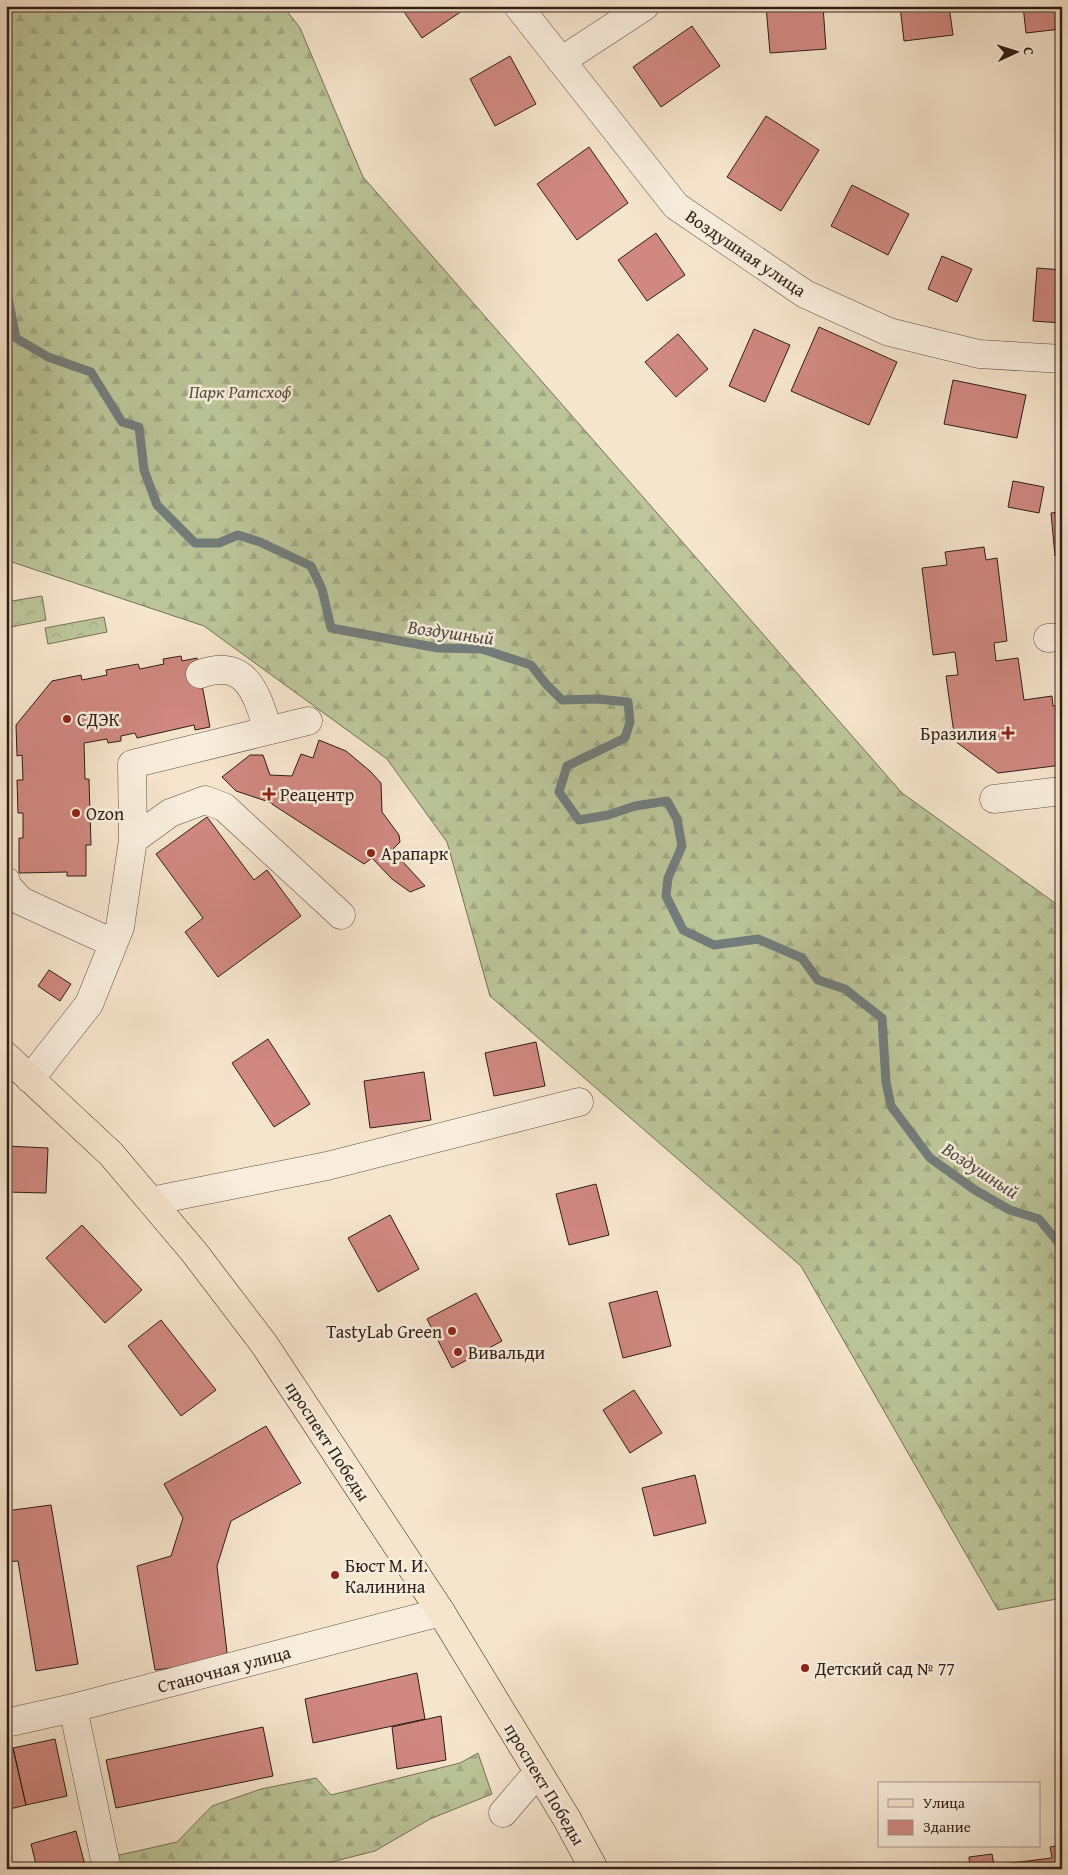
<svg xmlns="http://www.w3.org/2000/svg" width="1068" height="1875" font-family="'Gentium Book Plus',serif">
<defs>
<pattern id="forest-firs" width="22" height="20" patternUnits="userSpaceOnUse" patternTransform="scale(1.25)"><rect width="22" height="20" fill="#bbc599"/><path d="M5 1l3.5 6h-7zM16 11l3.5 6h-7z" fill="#a1a983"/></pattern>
<pattern id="park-crowns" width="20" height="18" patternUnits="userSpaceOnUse" patternTransform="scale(1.25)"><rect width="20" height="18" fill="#bbc599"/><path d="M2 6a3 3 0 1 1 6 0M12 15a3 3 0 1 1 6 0" fill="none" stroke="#a1a983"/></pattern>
</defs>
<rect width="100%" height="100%" fill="#f6e5cd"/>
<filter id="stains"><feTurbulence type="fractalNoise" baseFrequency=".004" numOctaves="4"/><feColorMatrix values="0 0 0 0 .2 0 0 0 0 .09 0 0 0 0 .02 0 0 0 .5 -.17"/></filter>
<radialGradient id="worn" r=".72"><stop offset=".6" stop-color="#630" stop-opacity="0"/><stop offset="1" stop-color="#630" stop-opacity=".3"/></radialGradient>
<!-- forest -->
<path fill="url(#forest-firs)" stroke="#767157" d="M6 6H283L300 28 363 177 902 793 1062 908V1598L998 1610 801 1266 490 996 447 842 387 759 204 626 6 560Z
M478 1753 492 1794 430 1819 375 1851 303 1869H117L115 1856 177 1842 212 1806 261 1789 316 1778 331 1795 460 1763Z"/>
<!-- park -->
<path fill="url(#park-crowns)" stroke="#767157" d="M42 596 46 620 11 627 6 602Z
M104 617 107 632 48 644 45 628Z"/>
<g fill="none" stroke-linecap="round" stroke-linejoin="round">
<!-- stream -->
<path stroke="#737d7c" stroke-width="9" d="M6 288 16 338 48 357 91 372 122 422 139 427 144 470 157 505 195 543H219L238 535 260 542 311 566 322 589 331 628 438 648 482 649 531 665 546 684 562 700 598 699 628 702 630 722 625 738 567 766 559 792 579 820 608 815 635 806 667 801 677 819 682 846 668 878 666 896 683 930 714 945 758 939 802 958 818 980 845 989 882 1018 886 1082 891 1106 930 1158 975 1190 1010 1210 1039 1219 1062 1247"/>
</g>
<!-- building -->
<path fill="#d08881" stroke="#301d15" d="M400 6H463L465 9 422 38Z
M766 6H823L826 49 770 53Z
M900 6H949L953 35 904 41Z
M1023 6H1059L1061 29 1026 33Z
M692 26 720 66 661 107 633 67Z
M510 56 536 104 495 126 470 79Z
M766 116 819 150 781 211 727 177Z
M589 147 628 203 577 240 537 184Z
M852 185 909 214 888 255 831 226Z
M656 233 685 275 647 301 618 260Z
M942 256 972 269 957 302 928 289Z
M1037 268 1062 270V323L1033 321Z
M819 327 897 362 869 425 791 391Z
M754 329 790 345 765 402 729 386Z
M678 334 708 369 676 397 645 362Z
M953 380 1026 395 1017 438 944 424Z
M1013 481 1044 487 1039 513 1008 507Z
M1062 512V555L1055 556 1051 513Z
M984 547 986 560 997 558 1007 641 994 643 996 661 1018 658 1024 700 1052 696 1053 706 1062 705V743H1059L1062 765 998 773 955 741 946 676 958 675 955 652 933 655 922 568 947 565 945 552Z
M181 656 182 661 197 658 210 727 195 730 194 725 137 738 135 733 121 736V741L108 743 107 739 84 743 85 779H89L91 845H86V876H67V872L19 873V838H23V813H18L17 780H23L22 755 17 756 16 725 52 681 81 675 82 680 107 675 106 670 138 664 140 669 164 664 163 659Z
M319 740 346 751 370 771 381 783 382 812 399 835 400 842 392 850 425 886 410 892 392 879 372 858 364 864 272 804V803L236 791 222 777 250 755H263L270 775 292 776 301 754 313 758Z
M207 817 254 880 267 870 301 916 218 977 185 932 203 918 156 854Z
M49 970 71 984 60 1001 38 986Z
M268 1039 310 1104 274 1127 232 1063Z
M536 1042 545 1086 494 1096 485 1053Z
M424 1072 431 1120 370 1128 364 1081Z
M6 1146 48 1148 46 1193 6 1192Z
M596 1184 609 1235 569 1245 556 1194Z
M390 1215 419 1269 378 1292 348 1238Z
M82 1225 142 1290 105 1323 46 1258Z
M657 1291 671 1346 623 1358 609 1303Z
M476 1293 502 1341 452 1368 427 1319Z
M161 1320 216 1390 181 1416 128 1346Z
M634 1390 662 1433 630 1453 603 1410Z
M266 1426 301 1483 231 1521 217 1566 228 1661 155 1670 137 1566 171 1556 183 1518 164 1484Z
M695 1475 706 1523 654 1536 642 1488Z
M51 1505 78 1664 36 1671 18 1561 6 1562V1511Z
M417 1673 425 1719 313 1743 305 1699Z
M441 1716 446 1760 397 1769 392 1727Z
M263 1727 273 1776 116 1808 106 1760Z
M55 1739 67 1796 26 1805 13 1748Z
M13 1748 26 1805 6 1810V1750Z
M76 1831 86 1869H37L31 1844Z
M1062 1845V1869H970L969 1857 992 1854 994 1865 1052 1858 1050 1847Z"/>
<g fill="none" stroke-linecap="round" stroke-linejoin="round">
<!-- minor casing -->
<g stroke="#624f43" stroke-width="29">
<path id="minor" d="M518 6 676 206 805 294 889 332 979 354 1062 359
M561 61 645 6
M1048 638 1062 637
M200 674C248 657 257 696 268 730
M994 799 1062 791
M133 840 132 764 308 721
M6 881 7 886 21 901 113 943
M30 1079 89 1004 120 927 133 840 170 813 205 800 224 807 341 915
M151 1201 327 1166 579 1102
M73 1708 107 1869
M6 1723 73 1708 441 1612
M503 1813 538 1772"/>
</g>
<!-- major casing -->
<g stroke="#301d15" stroke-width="29">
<path id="major" d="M6 1056 111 1154 194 1252 264 1344 441 1612 567 1819 594 1869"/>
</g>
<!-- minor -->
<use href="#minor" stroke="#f9eede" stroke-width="28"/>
<!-- major -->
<use href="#major" stroke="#f6e5cd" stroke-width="28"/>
</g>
<!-- markers -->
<g fill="#8f2418" stroke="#f9eede" stroke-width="2">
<circle cx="67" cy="719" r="5"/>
<path d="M1005.5 725.5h5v5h5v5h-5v5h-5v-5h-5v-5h5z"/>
<path d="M266.5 786.5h5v5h5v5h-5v5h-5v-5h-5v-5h5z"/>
<circle cx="76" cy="813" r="5"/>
<circle cx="371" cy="853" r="5"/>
<circle cx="452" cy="1331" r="5"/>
<circle cx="458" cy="1352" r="5"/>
<circle cx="335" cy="1575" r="5"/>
<circle cx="805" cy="1668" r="5"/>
</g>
<g text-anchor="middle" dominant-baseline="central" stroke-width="5" stroke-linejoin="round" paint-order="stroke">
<!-- street labels -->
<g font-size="18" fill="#301d15" stroke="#f9eede">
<text transform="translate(746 253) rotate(34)">Воздушная улица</text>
<text transform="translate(328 1441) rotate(57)">проспект Победы</text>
<text transform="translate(224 1669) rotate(-15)">Станочная улица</text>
<text transform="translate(545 1784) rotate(59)">проспект Победы</text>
</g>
<!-- park labels -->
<g font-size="18" font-style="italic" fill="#5a4f3d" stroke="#f9eede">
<text x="240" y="391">Парк Ратсхоф</text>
</g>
<!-- poi labels -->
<g font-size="18" fill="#301d15" stroke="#f9eede" text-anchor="start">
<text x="77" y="719">СДЭК</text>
<text x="997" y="733" text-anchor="end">Бразилия</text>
<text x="280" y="794">Реацентр</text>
<text x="86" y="813">Ozon</text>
<text x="381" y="853">Арапарк</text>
<text x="442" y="1331" text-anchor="end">TastyLab Green</text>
<text x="468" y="1352">Вивальди</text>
<text x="345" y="1565">Бюст М. И.<tspan x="345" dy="21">Калинина</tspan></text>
<text x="815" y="1668">Детский сад № 77</text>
</g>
<!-- water labels -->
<g font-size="19" font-style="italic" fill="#524d48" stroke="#f9eede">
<text transform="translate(451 632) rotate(8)">Воздушный</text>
<text transform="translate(981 1170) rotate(33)">Воздушный</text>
</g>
</g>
<!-- margin -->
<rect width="1068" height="1875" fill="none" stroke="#f6e5cd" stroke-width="25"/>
<rect x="8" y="8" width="1053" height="1860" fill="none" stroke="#301d15" stroke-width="2.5"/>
<rect x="12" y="12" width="1043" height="1850" fill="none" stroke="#301d15"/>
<!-- legend -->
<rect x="878" y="1782" width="162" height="65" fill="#f9eede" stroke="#a99a8e"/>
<rect x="888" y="1799" width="25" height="8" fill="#f6e5cd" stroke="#a99a8e"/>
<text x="923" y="1808" font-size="15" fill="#301d15">Улица</text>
<rect x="888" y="1820" width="25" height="15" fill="#d08881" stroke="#a99a8e"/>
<text x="923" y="1832" font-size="15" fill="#301d15">Здание</text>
<!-- north arrow -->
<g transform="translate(1016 52) rotate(86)" stroke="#f9eede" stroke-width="4" paint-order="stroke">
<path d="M0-4L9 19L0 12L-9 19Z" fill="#301d15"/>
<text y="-8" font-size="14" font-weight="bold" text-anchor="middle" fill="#301d15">С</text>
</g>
<rect width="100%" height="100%" filter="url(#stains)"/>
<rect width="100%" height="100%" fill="url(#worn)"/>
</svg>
